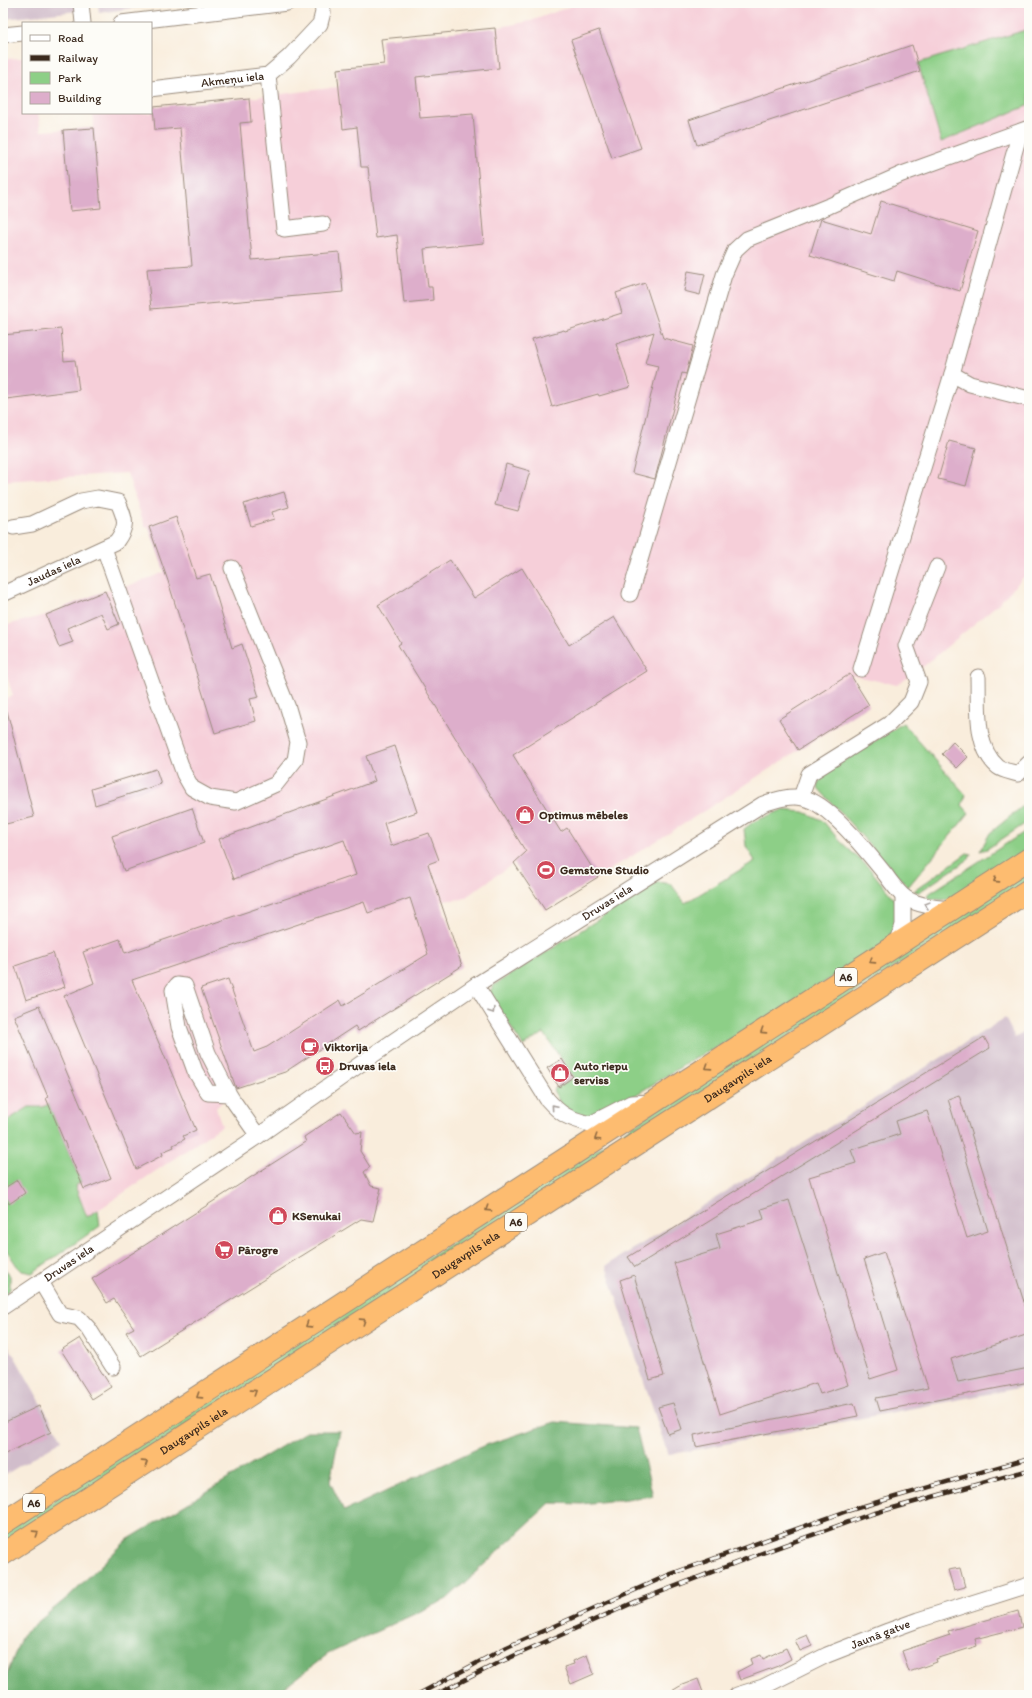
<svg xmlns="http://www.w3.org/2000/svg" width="1032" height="1698" font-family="Itim,sans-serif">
<rect width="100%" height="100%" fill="#fdfcf7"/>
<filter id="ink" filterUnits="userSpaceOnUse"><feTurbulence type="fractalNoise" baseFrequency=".025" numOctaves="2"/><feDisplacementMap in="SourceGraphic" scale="8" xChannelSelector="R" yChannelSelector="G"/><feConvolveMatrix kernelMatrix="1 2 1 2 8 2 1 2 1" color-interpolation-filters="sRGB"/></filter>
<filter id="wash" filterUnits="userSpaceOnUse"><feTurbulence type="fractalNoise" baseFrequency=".012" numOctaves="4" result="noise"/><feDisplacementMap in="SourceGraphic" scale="16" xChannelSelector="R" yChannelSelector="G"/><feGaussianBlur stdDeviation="0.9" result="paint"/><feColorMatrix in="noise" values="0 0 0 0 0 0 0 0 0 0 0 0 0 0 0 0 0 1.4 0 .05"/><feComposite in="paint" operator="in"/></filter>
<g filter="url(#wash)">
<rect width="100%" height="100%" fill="#f9eddc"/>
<!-- built -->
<path fill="#f6cfd9" d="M579 3H1029V29L918 63 942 142 1029 105V571L999 603 924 666 897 685 850 675 869 705 679 827 545 910 514 863 463 899 441 901 462 966 358 1031 355 1026 285 1072 235 1088 216 1108 222 1126 88 1217 75 1186 81 1182 49 1104 43 1107H29L3 1123V699L13 696 3 664V626L46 615 105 591 128 586 165 572 149 527H145L127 473 3 481V59L23 58V113H38L41 131 94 128 93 113H151V107L249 98 339 87 337 69 383 64 381 39 495 28 531 21Z"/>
<!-- industrial -->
<path fill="#d1bdcb" d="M3 3H77L78 11 3 19Z
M98 3H166L99 13Z
M1005 1018 1015 1038 1029 1029V1386L668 1455 606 1266Z
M3 1336 62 1440 3 1476Z"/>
<!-- green -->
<path fill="#8dcf87" stroke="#647c52" d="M1029 29V105L941 142 918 63Z
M903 723 966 795 962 805 969 813 908 887 818 788 820 776Z
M1029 801V821L987 849 980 851 990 833Z
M782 810 804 812 822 820 840 841 870 869 897 903 895 927 885 944 741 1035 692 1060 603 1115 588 1118 563 1108 553 1090 573 1077 544 1033 523 1046 489 993 494 985 658 882 671 884 685 903 755 861 746 846 744 829 753 822Z
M1029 829V850L956 896 942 900 928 898 927 895Z
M967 853 971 854 969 859 919 892 914 891Z
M1029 870V880L3 1545V1533Z
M49 1104 81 1182 75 1186 87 1217 98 1210 100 1226 32 1273 22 1271 17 1266 3 1245V1123L29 1107H43Z
M3 1266 10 1276V1289L3 1296Z"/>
<!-- forest -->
<path fill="#72b274" stroke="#566e49" d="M555 1422 636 1428 653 1496 582 1504 550 1503 447 1599 328 1654 275 1695H3V1685L22 1635 68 1597 127 1540 307 1431H340L330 1482 344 1511 483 1446Z"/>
<g id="blocks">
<!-- building -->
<path fill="#ddaecb" d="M495 28 499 68 416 77 420 118 473 114 484 243 424 249 428 287H432L433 300 404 303 397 235 376 238 368 167H361L357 127 343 129 337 69 384 64 381 39Z
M599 30 641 148 612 158 571 40Z
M912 45 920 71 697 145 689 120Z
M249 98 251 122 240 123 252 260 339 252 343 292 151 309 147 269 192 266 180 128 155 130 153 107Z
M94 128 101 208 70 211 63 130Z
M881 201 978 231 960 291 897 271 894 281 810 255 821 219 871 234Z
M688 271 705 274 700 295 684 291Z
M645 283 663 338 693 346 686 374 682 373 655 479 632 473 658 366 645 363 654 332 616 344 630 387 599 396 598 394 552 407 532 339 564 330 565 331 622 313 616 293Z
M61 329 64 361 75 360 79 390 6 399 3 377V335Z
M949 441 976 448 966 486 938 479Z
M506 464 530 471 518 511 495 505Z
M284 492 289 507 272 512 274 519 251 526 244 504Z
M176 517 196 578 210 574 232 648 242 644 259 697 250 699 256 721 215 733 168 581 149 527Z
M450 560 474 598 522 568 569 645 614 617 647 671 513 755 561 832 567 828 598 877 545 910 514 863 526 852 398 645 401 643 378 605Z
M105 591 119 624 108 629 101 613 67 628 73 642 59 647 46 615Z
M850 674 869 705 798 750 779 719Z
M7 711 34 817 6 824 3 813V712Z
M953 742 968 757 957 768 942 754Z
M395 746 417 812 384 823 391 846 429 833 439 860 428 864 462 966 358 1031 355 1026 285 1072 236 1088 201 988 228 979 254 1052 267 1047 340 1000 343 1006 428 954 410 898 368 913 364 902 132 980 196 1130 183 1136 185 1139 173 1145 174 1147 162 1152 163 1155 136 1169 64 996 94 983 83 952 120 939 125 953 356 875 344 840 234 879 219 839 375 781 366 756Z
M156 769 161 784 95 805 91 789Z
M192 808 204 843 124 871 112 836Z
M53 953 65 987 26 1000 15 966Z
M39 1006 111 1178 84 1189 46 1098 48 1097 14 1016Z
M984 1037 990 1048 635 1267 628 1257Z
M562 1059 573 1077 559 1087 547 1068Z
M959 1095 1029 1318V1334L951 1359 958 1382 1029 1368V1382L880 1411 876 1398 928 1388 884 1252 864 1259 898 1370 870 1379 809 1177 856 1163 851 1150 900 1134 896 1121 927 1111 967 1238 988 1231 948 1099Z
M341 1112 356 1133 362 1132 360 1151 370 1167 364 1172 371 1186 381 1188 373 1221 361 1219 141 1356 126 1332 134 1328 114 1299 107 1303 92 1279 306 1142 304 1137Z
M17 1180 25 1193 9 1204 3 1194V1189Z
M789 1200 848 1385 820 1394 816 1383 720 1414 674 1263 720 1249 716 1234 764 1219 761 1209Z
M634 1275 664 1376 650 1380 620 1280Z
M80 1338 111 1387 92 1399 61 1350Z
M673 1403 682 1429 668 1434 658 1407Z
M854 1403 858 1416 696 1447 694 1435Z
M39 1406 51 1432 3 1455V1423Z
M960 1568 965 1587 954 1590 948 1570Z
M1018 1611 1022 1627 975 1639 977 1646 936 1659 937 1662 909 1672 902 1651 950 1635 948 1631Z
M807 1635 812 1646 800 1651 795 1640Z
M786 1648 791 1659 778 1666 740 1680 737 1672 752 1664 750 1659 761 1655 763 1659Z
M587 1655 594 1674 571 1684 564 1667 574 1664 573 1661Z
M698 1679 704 1695H665L682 1685Z"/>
</g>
</g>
<g filter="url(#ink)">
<use href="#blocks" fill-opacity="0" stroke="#9a8c7d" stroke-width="1"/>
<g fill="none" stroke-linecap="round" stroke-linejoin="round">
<!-- minor casing -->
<g stroke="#9a8c7d" stroke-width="17">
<g id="minor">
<path d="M81 3 83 23"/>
<path d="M121 23 287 3"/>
<path d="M3 35 23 33"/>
<path d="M268 75 284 229 323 224"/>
<path id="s1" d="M151 89 268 75 289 57 320 24 323 12 322 3"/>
<path d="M952 374 970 384 1029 399"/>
<path d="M104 548 184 774 192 788 210 798 236 802 276 784 295 760 298 742 288 708 232 568"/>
<path id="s2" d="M3 594 116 542C128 525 126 521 118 502L98 498 81 501 32 524 13 527"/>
<path d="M630 594 724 275 735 250 747 239 829 206 902 174 1029 128"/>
<path d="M861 669 952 374 1020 132"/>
<path d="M978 677C979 706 974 747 998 767 1003 771 1013 772 1018 774L1029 763"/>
<path d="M801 797 809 774 889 724 911 702 919 682 906 646 937 567"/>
<path d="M897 945 903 925V896"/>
<path d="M476 985 547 1099C562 1116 568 1118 590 1124L631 1103 652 1102"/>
<path d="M229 1094 208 1093 195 1071 179 1027 173 990 177 985 185 986 208 1053 229 1094 232 1099 258 1136"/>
<path d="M41 1282 60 1314 79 1318 89 1329 113 1367"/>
<path id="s3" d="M3 1307 258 1136 376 1053 476 985 763 804C775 800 790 795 803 798 828 802 868 853 885 874 890 881 896 889 902 895 913 905 938 908 952 909"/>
<path id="s4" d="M737 1695 763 1687 827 1655 888 1631 918 1620 1029 1585"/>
</g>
</g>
<!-- highway casing -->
<g stroke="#9a8c7d" stroke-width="24">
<g id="highway">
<path d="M3 1523 1029 859"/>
<path id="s5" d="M3 1554 1029 890"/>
</g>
</g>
<!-- minor -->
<use href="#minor" stroke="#fff" stroke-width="15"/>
<!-- highway -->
<use href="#highway" stroke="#fdbc70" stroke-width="22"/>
<!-- rail casing -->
<g stroke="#3b2a1e" stroke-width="4.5">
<path id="rail" d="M417 1695 507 1647 671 1574 847 1511 1029 1458
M435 1695 498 1663 637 1601 751 1557 868 1515 1029 1470"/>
</g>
<!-- rail -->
<use href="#rail" stroke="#fdfcf7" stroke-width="3" stroke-dasharray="9" stroke-linecap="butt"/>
</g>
<!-- one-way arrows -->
<defs><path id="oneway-chevron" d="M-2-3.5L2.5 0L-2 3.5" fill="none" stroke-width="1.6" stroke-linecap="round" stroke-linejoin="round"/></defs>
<g stroke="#926c43">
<use href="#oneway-chevron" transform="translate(996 880) rotate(147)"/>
<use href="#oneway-chevron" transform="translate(872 961) rotate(147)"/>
<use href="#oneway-chevron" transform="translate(763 1031) rotate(147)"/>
<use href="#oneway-chevron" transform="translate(708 1067) rotate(147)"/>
<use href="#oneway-chevron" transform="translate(597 1138) rotate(147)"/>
<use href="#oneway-chevron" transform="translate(488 1209) rotate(147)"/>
<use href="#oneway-chevron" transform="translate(363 1321) rotate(-33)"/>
<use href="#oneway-chevron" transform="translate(308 1325) rotate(147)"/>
<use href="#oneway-chevron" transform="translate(254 1392) rotate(-33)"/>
<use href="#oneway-chevron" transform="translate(199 1396) rotate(147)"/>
<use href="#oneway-chevron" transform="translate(145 1463) rotate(-33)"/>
<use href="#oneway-chevron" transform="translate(36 1533) rotate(-33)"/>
</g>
<g stroke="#a79f9a">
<use href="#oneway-chevron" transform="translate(927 905) rotate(-165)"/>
<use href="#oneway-chevron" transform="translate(492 1011) rotate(58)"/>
<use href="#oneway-chevron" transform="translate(554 1107) rotate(-131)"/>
</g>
</g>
<!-- icons -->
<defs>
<g id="shop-disc" transform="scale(1)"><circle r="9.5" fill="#d1495b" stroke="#fdfcf7"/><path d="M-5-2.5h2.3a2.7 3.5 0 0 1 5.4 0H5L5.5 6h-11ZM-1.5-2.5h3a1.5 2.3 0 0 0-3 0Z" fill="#fff"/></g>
<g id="stadium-disc" transform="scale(1)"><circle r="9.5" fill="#d1495b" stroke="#fdfcf7"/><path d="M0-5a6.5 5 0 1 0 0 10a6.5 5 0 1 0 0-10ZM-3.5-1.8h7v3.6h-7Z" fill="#fff"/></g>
<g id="cafe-disc" transform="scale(1)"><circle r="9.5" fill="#d1495b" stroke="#fdfcf7"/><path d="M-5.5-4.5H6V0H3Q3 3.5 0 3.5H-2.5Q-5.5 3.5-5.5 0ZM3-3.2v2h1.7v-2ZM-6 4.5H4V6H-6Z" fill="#fff"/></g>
<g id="bus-disc" transform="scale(1)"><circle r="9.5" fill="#d1495b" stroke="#fdfcf7"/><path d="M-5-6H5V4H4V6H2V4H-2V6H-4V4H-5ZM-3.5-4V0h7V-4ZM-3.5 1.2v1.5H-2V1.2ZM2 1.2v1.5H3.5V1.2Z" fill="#fff"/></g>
<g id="supermarket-disc" transform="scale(1)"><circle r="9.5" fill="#d1495b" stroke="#fdfcf7"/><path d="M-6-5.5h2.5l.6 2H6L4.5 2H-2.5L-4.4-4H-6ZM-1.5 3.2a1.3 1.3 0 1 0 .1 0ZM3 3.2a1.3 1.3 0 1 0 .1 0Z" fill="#fff"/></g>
</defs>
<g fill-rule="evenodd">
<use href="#shop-disc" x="525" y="815"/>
<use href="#stadium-disc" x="546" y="870"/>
<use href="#cafe-disc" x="310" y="1047"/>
<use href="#bus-disc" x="325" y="1066"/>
<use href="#shop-disc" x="560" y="1073"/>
<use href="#shop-disc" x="278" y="1216"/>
<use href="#supermarket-disc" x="224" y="1250"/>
</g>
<g text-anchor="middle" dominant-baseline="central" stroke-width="3.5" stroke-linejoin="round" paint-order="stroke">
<!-- shield labels -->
<g fill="#fdfcf7" stroke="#75695f" stroke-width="1">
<rect x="835" y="968" width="22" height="18" rx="3"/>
<rect x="505" y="1213" width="22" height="18" rx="3"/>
<rect x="23" y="1494" width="22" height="18" rx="3"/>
</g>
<g font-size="11" font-weight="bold" fill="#3b2a1e">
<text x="846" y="977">A6</text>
<text x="516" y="1222">A6</text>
<text x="34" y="1503">A6</text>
</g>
<!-- street labels -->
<g font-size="12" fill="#3b2a1e" stroke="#fdfcf7">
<text stroke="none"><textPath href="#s1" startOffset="82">Akmeņu iela</textPath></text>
<text stroke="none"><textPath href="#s2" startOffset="56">Jaudas iela</textPath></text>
<text stroke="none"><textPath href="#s3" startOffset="727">Druvas iela</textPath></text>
<text stroke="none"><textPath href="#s5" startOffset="875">Daugavpils iela</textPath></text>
<text stroke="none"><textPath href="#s5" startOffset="551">Daugavpils iela</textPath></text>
<text stroke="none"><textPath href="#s3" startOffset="79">Druvas iela</textPath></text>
<text stroke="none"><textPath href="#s5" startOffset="227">Daugavpils iela</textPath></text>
<text stroke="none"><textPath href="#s4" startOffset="156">Jaunā gatve</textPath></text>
</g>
<!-- poi labels -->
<g font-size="12" font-weight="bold" fill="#3b2a1e" stroke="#fdfcf7" text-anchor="start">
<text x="539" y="815">Optimus mēbeles</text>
<text x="560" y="870">Gemstone Studio</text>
<text x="324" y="1047">Viktorija</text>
<text x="339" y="1066">Druvas iela</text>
<text x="574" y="1066">Auto riepu<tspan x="574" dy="14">serviss</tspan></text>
<text x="292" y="1216">KSenukai</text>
<text x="238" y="1250">Pārogre</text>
</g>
</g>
<!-- margin -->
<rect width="1032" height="1698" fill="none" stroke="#fdfcf7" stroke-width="16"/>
<!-- legend -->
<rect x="22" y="22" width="130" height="92" fill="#fdfcf7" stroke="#afa8a0"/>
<rect x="30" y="35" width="20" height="6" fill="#ffffff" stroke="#afa8a0"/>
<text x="58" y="42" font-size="12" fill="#3b2a1e">Road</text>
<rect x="30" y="55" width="20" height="6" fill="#3b2a1e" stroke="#afa8a0"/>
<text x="58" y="62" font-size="12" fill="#3b2a1e">Railway</text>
<rect x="30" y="72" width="20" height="12" fill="#8dcf87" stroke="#afa8a0"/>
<text x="58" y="82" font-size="12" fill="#3b2a1e">Park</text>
<rect x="30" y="92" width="20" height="12" fill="#ddaecb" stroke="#afa8a0"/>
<text x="58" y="102" font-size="12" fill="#3b2a1e">Building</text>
</svg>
